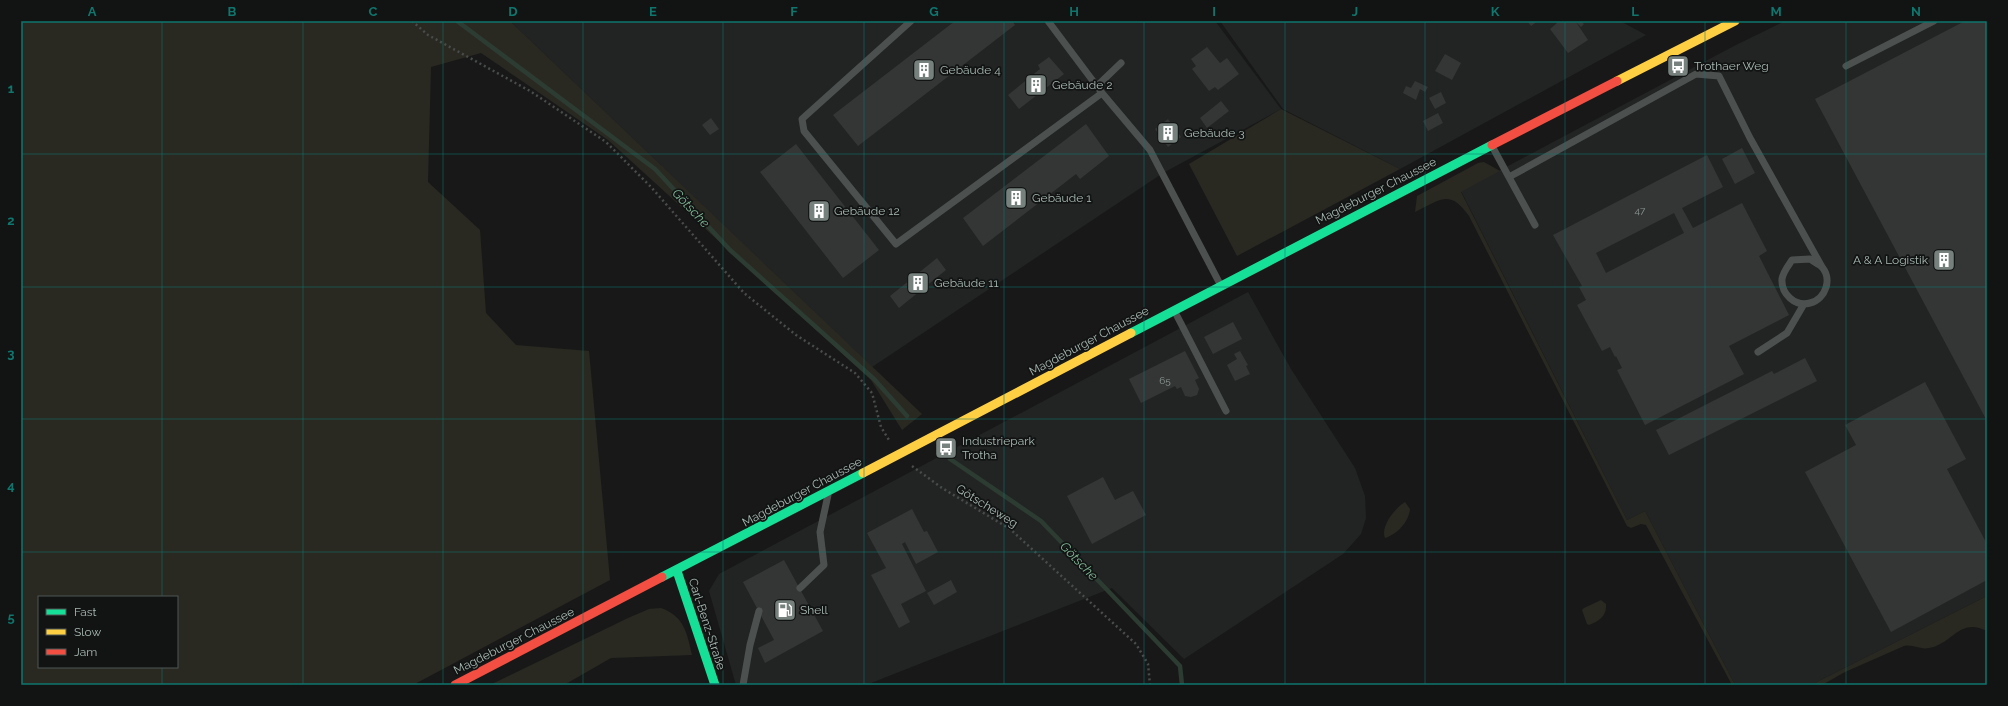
<svg xmlns="http://www.w3.org/2000/svg" width="2008" height="706" font-family="Raleway,sans-serif">
<rect width="100%" height="100%" fill="#181818"/>
<!-- built -->
<path fill="#222424" d="M510 21H1215L1281 109 1163 173 872 367Z
M1220 21H1620L1646 35 1400 169 1283 109Z
M1785 21H1987V596L1811 685H1735L1645 511 1627 520 1461 191 1734 46Z
M1248 292 1291 369 1355 468 1365 496 1366 518 1361 534 1343 554 1184 659 1112 588 866 685H736L709 591 719 574Z"/>
<!-- green -->
<path fill="#292922" fill-rule="evenodd" d="M21 21H510L922 414 902 430 871 380 608 140 481 53 431 67 428 182 480 230 486 313 516 345 589 351 610 580 413 685H21ZM39 597H177V667H39Z
M1281 109 1400 169 1237 256 1189 164Z
M1484 162 1500 171 1461 192 1627 520 1645 511 1735 685H1732L1646 525 1641 524 1631 528 1627 526 1469 216C1450 189 1441 199 1415 212L1417 196 1478 163Z
M1405 502 1410 509C1409 521 1398 534 1385 538 1380 527 1395 508 1405 502Z
M1987 596V631C1959 617 1953 644 1929 648 1921 650 1913 644 1904 646L1845 672 1822 685H1811Z
M1601 600 1606 604C1607 616 1599 621 1589 625L1587 624 1582 610 1584 608Z
M661 608C684 616 687 633 692 655L611 658 564 685H490L628 618 649 609Z"/>
<g fill="none" stroke-linecap="round" stroke-linejoin="round">
<!-- stream -->
<path stroke="#2c3c32" stroke-width="4.5" d="M457 21 655 169 730 250 874 379 907 416
M950 459 1041 521 1180 666 1182 685"/>
</g>
<!-- building -->
<path fill="#343635" fill-rule="evenodd" d="M955 21H1012L1015 25 858 146 833 115Z
M1527 21H1538L1531 26Z
M1555 21H1581L1584 24 1581 27 1576 22 1588 40 1568 53 1550 29 1557 23Z
M1965 21H1987V421L1815 99Z
M1207 47 1220 63 1227 58 1239 74 1218 90 1215 87 1209 91 1192 69 1196 66 1191 59Z
M1445 54 1461 63 1452 80 1435 71Z
M1049 57 1064 74 1019 109 1008 95 1040 69 1038 65Z
M1415 81 1428 87 1425 92 1420 89 1416 100 1403 93 1406 86 1411 88Z
M1441 92 1446 103 1435 109 1429 98Z
M1221 101 1229 111 1207 128 1200 118Z
M1438 113 1443 123 1428 131 1423 121Z
M711 118 719 129 710 135 702 125Z
M1168 119 1181 137 1168 147 1155 129Z
M1086 124 1109 156 1080 179 1076 174 983 246 963 218Z
M796 144 879 250 843 278 760 172Z
M1742 148 1755 173 1735 184 1722 159Z
M1707 155 1723 187 1682 208 1693 228 1742 203 1767 251 1759 256 1789 315 1729 346 1744 374 1645 425 1617 370 1622 368 1616 356 1615 357 1610 347 1602 351 1577 305 1586 300 1579 287 1582 286 1553 235ZM1674 213 1684 233 1606 273 1596 253Z
M937 258 946 270 899 308 890 296Z
M1233 322 1242 339 1213 354 1204 337Z
M1185 351 1199 378 1195 380 1199 389 1197 395 1191 397 1185 396 1181 387 1177 389 1175 386 1141 403 1129 379Z
M1240 351 1248 365 1246 366 1250 374 1235 381 1227 365 1237 359 1234 354Z
M1805 358 1817 381 1669 455 1656 430 1772 371 1774 374Z
M1925 382 1966 459 1947 469 1987 544V580L1891 632 1805 472 1856 445 1845 425Z
M1103 477 1115 500 1133 491 1146 515 1092 544 1067 496Z
M912 509 924 532 927 531 938 552 916 564 905 542 902 544 926 591 901 604 910 622 899 628 871 575 886 568 867 533Z
M784 560 823 631 765 663 758 648 774 640 743 582Z
M951 580 957 592 934 605 927 593Z"/>
<g fill="none" stroke-linecap="round" stroke-linejoin="round">
<!-- path -->
<path stroke="#484c4a" stroke-width="2.5" stroke-dasharray="2 3" stroke-linecap="butt" d="M412 21 428 35 530 91 606 142 651 187 744 293 796 335 855 373 872 393 881 427 889 440
M912 466 942 488 1010 529 1136 644 1148 664 1150 685"/>
<!-- lane -->
<path stroke="#4c5150" stroke-width="7" d="M911 21 802 119 804 131 896 244 1102 93
M1048 21 1102 93 1150 150 1220 284
M1846 66 1934 21
M1097 86 1121 63
M1492 146 1535 225
M1509 177 1696 74 1719 76 1750 138 1822 267
M1810 259C1814 262 1818 264 1821 266 1833 278 1826 299 1810 303 1795 307 1781 294 1782 279 1783 272 1788 266 1792 260Z
M1175 312 1226 411
M1758 352 1787 333 1804 304
M800 588 824 565 820 532 828 495
M743 685 750 645 759 611"/>
<!-- fast -->
<path stroke="#16e098" stroke-width="9" d="M1131 333 1492 145
M677 571 715 685
M662 577 863 473"/>
<!-- slow -->
<path stroke="#ffcf43" stroke-width="9" d="M1617 81 1735 21
M863 473 1131 333"/>
<!-- jam -->
<path stroke="#f24e42" stroke-width="9" d="M1492 145 1617 81
M455 685 662 577"/>
</g>
<!-- grid -->
<path fill="none" stroke="#0f766e" stroke-width="1" stroke-opacity="0.55" d="M162 21V597M303 21V685M443 21V685M583 21V685M723 21V685M864 21V685M1004 21V685M1144 21V685M1285 21V685M1425 21V685M1565 21V685M1705 21V685M1846 21V685M21 154H1987M21 287H1987M21 419H1987M21 552H1987M162 667V685"/>
<!-- icons -->
<defs>
<g id="bus-square" transform="scale(1.15)"><rect x="-9" y="-9" width="18" height="18" rx="4" fill="#76817d" stroke="#121414"/><path d="M-5-6H5V4H4V6H2V4H-2V6H-4V4H-5ZM-3.5-4V0h7V-4ZM-3.5 1.2v1.5H-2V1.2ZM2 1.2v1.5H3.5V1.2Z" fill="#fff"/></g>
<g id="building-square" transform="scale(1.15)"><rect x="-9" y="-9" width="18" height="18" rx="4" fill="#76817d" stroke="#121414"/><path d="M-4-6H4V6H1V3H-1V6H-4ZM-2.5-4.3h1.7v1.8h-1.7ZM.8-4.3h1.7v1.8H.8ZM-2.5-1h1.7V.8h-1.7ZM.8-1h1.7V.8H.8Z" fill="#fff"/></g>
<g id="fuel-square" transform="scale(1.15)"><rect x="-9" y="-9" width="18" height="18" rx="4" fill="#76817d" stroke="#121414"/><path d="M-5.5-6h7V0h2V4h1.3V-2.5L3-4.5l.8-.8L6-3V5H2.5V1h-1V6h-7ZM-4.2-4.7v3.2H.2V-4.7Z" fill="#fff"/></g>
</defs>
<g fill-rule="evenodd">
<use href="#bus-square" x="1678" y="66"/>
<use href="#building-square" x="924" y="70"/>
<use href="#building-square" x="1036" y="85"/>
<use href="#building-square" x="1168" y="133"/>
<use href="#building-square" x="1016" y="198"/>
<use href="#building-square" x="819" y="211"/>
<use href="#building-square" x="1944" y="260"/>
<use href="#building-square" x="918" y="283"/>
<use href="#bus-square" x="946" y="448"/>
<use href="#fuel-square" x="785" y="610"/>
</g>
<g text-anchor="middle" dominant-baseline="central" stroke-width="3.5" stroke-linejoin="round" paint-order="stroke">
<!-- number labels -->
<g font-size="10" fill="#8c9894">
<text x="1640" y="210">47</text>
<text x="1165" y="380">65</text>
</g>
<!-- poi labels -->
<g font-size="12" fill="#a9b9b3" stroke="#121414" text-anchor="start">
<text x="1694" y="66">Trothaer Weg</text>
<text x="940" y="70">Gebäude 4</text>
<text x="1052" y="85">Gebäude 2</text>
<text x="1184" y="133">Gebäude 3</text>
<text x="1032" y="198">Gebäude 1</text>
<text x="834" y="211">Gebäude 12</text>
<text x="1928" y="260" text-anchor="end">A &amp; A Logistik</text>
<text x="934" y="283">Gebäude 11</text>
<text x="962" y="441">Industriepark<tspan x="962" dy="14">Trotha</tspan></text>
<text x="800" y="610">Shell</text>
</g>
<!-- street labels -->
<g font-size="12" fill="#a9b9b3" stroke="#121414">
<text transform="translate(1376 191) rotate(-27)">Magdeburger Chaussee</text>
<text transform="translate(1089 341) rotate(-28)">Magdeburger Chaussee</text>
<text transform="translate(802 492) rotate(-28)">Magdeburger Chaussee</text>
<text transform="translate(987 506) rotate(32)">Götscheweg</text>
<text transform="translate(707 624) rotate(72)">Carl-Benz-Straße</text>
<text transform="translate(514 641) rotate(-27)">Magdeburger Chaussee</text>
</g>
<!-- water labels -->
<g font-size="13" font-style="italic" fill="#7fb594" stroke="#121414">
<text transform="translate(691 208) rotate(47)">Götsche</text>
<text transform="translate(1079 561) rotate(46)">Götsche</text>
</g>
</g>
<!-- border -->
<rect width="2008" height="706" fill="none" stroke="#121414" stroke-width="44"/>
<!-- legend -->
<rect x="38" y="596" width="140" height="72" fill="#121414" stroke="#4e5654"/>
<rect x="46" y="609" width="20" height="6" fill="#16e098" stroke="#4e5654"/>
<text x="74" y="616" font-size="12" fill="#a9b9b3">Fast</text>
<rect x="46" y="629" width="20" height="6" fill="#ffcf43" stroke="#4e5654"/>
<text x="74" y="636" font-size="12" fill="#a9b9b3">Slow</text>
<rect x="46" y="649" width="20" height="6" fill="#f24e42" stroke="#4e5654"/>
<text x="74" y="656" font-size="12" fill="#a9b9b3">Jam</text>
<rect x="22" y="22" width="1964" height="662" fill="none" stroke="#0f766e" stroke-width="1.5"/>
<g font-size="13" text-anchor="middle" font-weight="bold" fill="#0f766e">
<text x="92" y="16">A</text>
<text x="232" y="16">B</text>
<text x="373" y="16">C</text>
<text x="513" y="16">D</text>
<text x="653" y="16">E</text>
<text x="794" y="16">F</text>
<text x="934" y="16">G</text>
<text x="1074" y="16">H</text>
<text x="1214" y="16">I</text>
<text x="1355" y="16">J</text>
<text x="1495" y="16">K</text>
<text x="1635" y="16">L</text>
<text x="1776" y="16">M</text>
<text x="1916" y="16">N</text>
<text x="11" y="93">1</text>
<text x="11" y="225">2</text>
<text x="11" y="358">3</text>
<text x="11" y="490">4</text>
<text x="11" y="622">5</text>
</g>
</svg>
